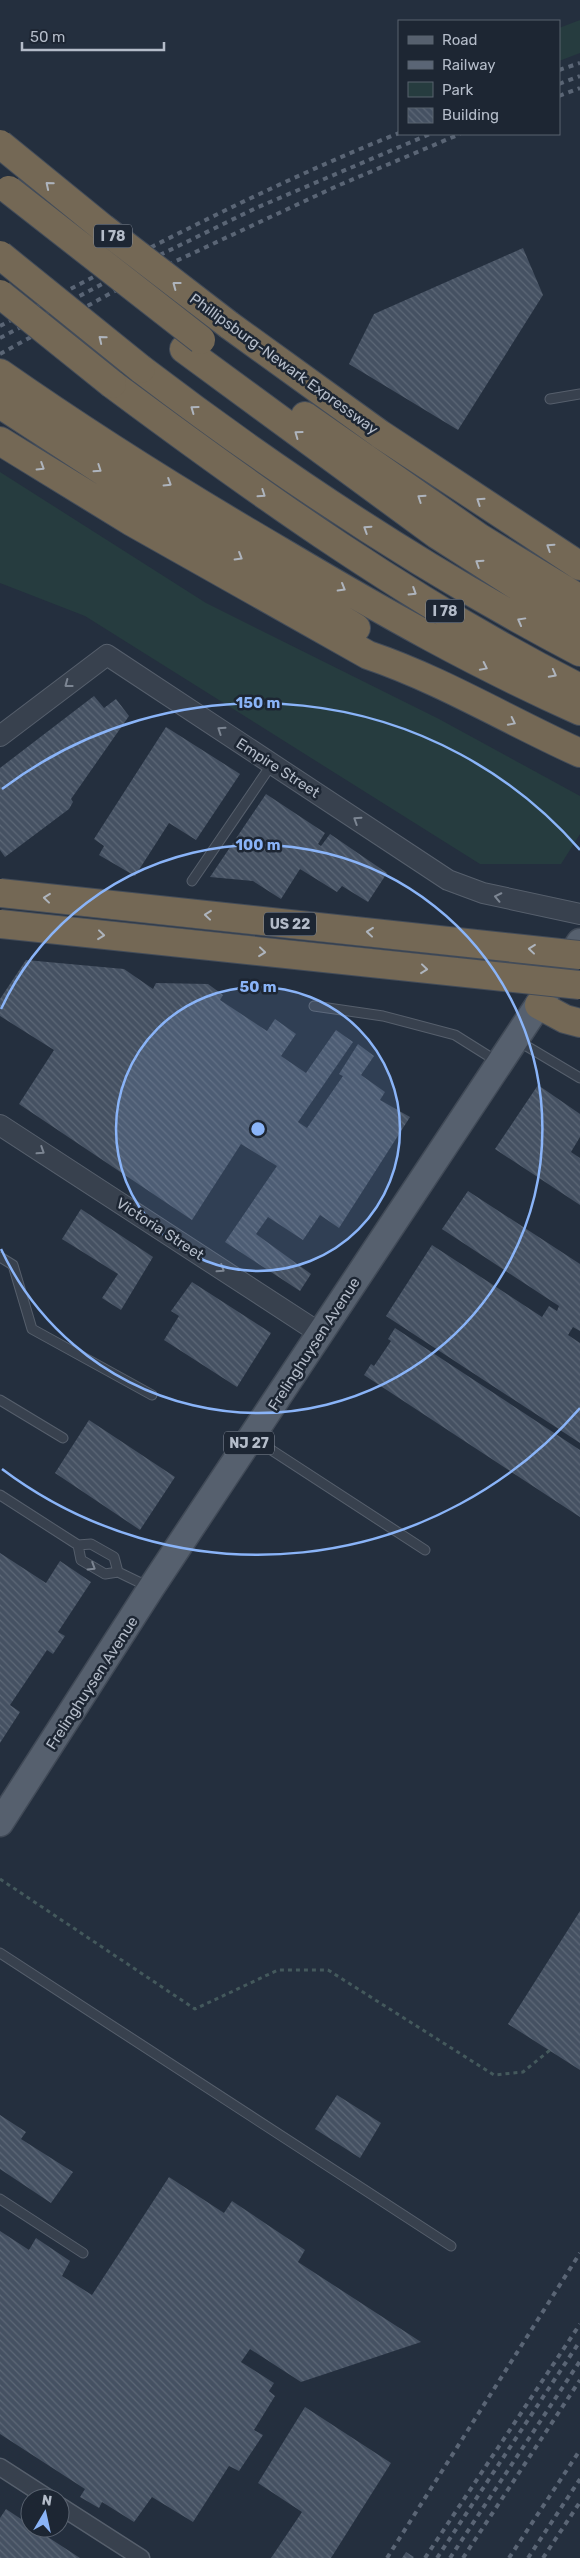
<svg xmlns="http://www.w3.org/2000/svg" width="580" height="2558" font-family="Rubik,sans-serif">
<defs>
<pattern id="building-back-hatch" width="6" height="6" patternUnits="userSpaceOnUse" patternTransform="scale(1.25)"><rect width="6" height="6" fill="#455162"/><path d="M-1 5l2 2M0 0l6 6M5-1l2 2" fill="none" stroke="#5d6877"/></pattern>
</defs>
<rect width="100%" height="100%" fill="#242f3e"/>
<!-- green -->
<path fill="#263c3f" d="M580 20V53L559 61V28Z
M0 472 206 603 439 719 580 796V834L561 864H480L85 616 0 583Z"/>
<!-- building -->
<path fill="url(#building-back-hatch)" d="M523 248 543 295 458 430 349 364 374 314Z
M94 696 104 708 116 699 129 716 71 799 73 802 69 809 5 857 0 850V768Z
M166 727 240 774 196 840 169 823 135 876 99 855 104 846 94 839Z
M266 794 325 833 318 844 321 846 330 834 387 873 368 902 342 886 337 892 300 869 281 899 253 881 210 877Z
M26 960 124 969 153 989 156 983 208 984 223 995 220 1000 267 1031 275 1019 296 1034 281 1056 306 1073 336 1030 353 1042 298 1122 307 1128 343 1076 339 1074 358 1044 374 1056 361 1075 385 1092 380 1100 410 1117 339 1228 320 1215 303 1240 268 1217 256 1234 311 1274 300 1291 225 1242 277 1166 241 1144 192 1220 19 1104 54 1050 0 1016V999Z
M538 1085 580 1114V1137L571 1152 580 1158V1205L495 1149Z
M468 1191 580 1264V1331L573 1327 568 1335 580 1343V1443L386 1316 432 1245 542 1317 549 1306 557 1311 559 1306 442 1229Z
M81 1209 153 1257 121 1310 102 1298 118 1274 62 1239Z
M192 1282 271 1333 237 1387 164 1340 179 1316 171 1311Z
M395 1328 580 1450V1517L364 1375 371 1364 374 1366 391 1341 388 1339Z
M89 1420 175 1477 140 1530 55 1473Z
M0 1553 46 1583 60 1561 91 1582 58 1632 65 1636 53 1654 47 1650 10 1705 20 1712 0 1743Z
M580 1911V2070L508 2024Z
M337 2095 381 2123 360 2158 315 2129Z
M0 2115 26 2132 21 2139 73 2172 51 2203 0 2169Z
M169 2177 224 2213 232 2201 305 2250 298 2262 421 2342 301 2382 250 2349 241 2362 274 2383 269 2391 275 2396 254 2430 263 2435 239 2471 229 2466 193 2522 152 2497 134 2522 102 2502 99 2508 80 2497 85 2489 0 2434V2231L29 2250 36 2238 70 2261 62 2276 92 2295Z
M305 2407 391 2463 331 2558H271L302 2512 258 2483Z
M6 2509 30 2525V2528H34L80 2558H0V2518Z
M406 2552 414 2557 413 2558H402Z"/>
<g fill="none" stroke-linecap="round" stroke-linejoin="round">
<!-- service casing -->
<g stroke="#565f6c" stroke-width="11">
<path id="service" d="M550 399 580 394
M192 881 272 764
M314 1006 383 1016 455 1035 498 1062
M518 1041 580 1078
M0 1257 13 1265 32 1329 152 1395
M0 1400 63 1438
M253 1438 425 1550
M0 1495 78 1545 91 1544 114 1557 118 1572
M78 1545 81 1560 105 1574 118 1572 149 1587
M0 1953 451 2246
M0 2199 83 2253"/>
</g>
<!-- minor casing -->
<g stroke="#565f6c" stroke-width="19">
<path id="minor" d="M0 2467 48 2498
M60 2506 141 2558"/>
</g>
<!-- tertiary casing -->
<g stroke="#565f6c" stroke-width="22">
<path id="tertiary" d="M0 736 107 655 448 880 483 893 580 914
M0 1125 321 1334"/>
</g>
<!-- primary casing -->
<g stroke="#414a57" stroke-width="29">
<path id="primary" d="M0 1823 151 1588 580 942"/>
</g>
<!-- motorway casing -->
<g stroke="#434c59" stroke-width="30">
<path id="motorway" d="M229 325 380 434 580 566
M184 349 436 534 580 626
M141 369C280 475 425 571 580 652
M0 373C93 438 189 498 287 555 383 612 477 665 580 711
M112 384C261 495 414 604 580 688
M0 404 167 513 356 628
M305 416 480 538 580 599
M0 441 132 522 368 655C442 680 509 721 580 753
M539 1005 565 1019 580 1023"/>
</g>
<!-- path -->
<path stroke="#44595c" stroke-width="3" stroke-dasharray="4 4" stroke-linecap="butt" d="M0 1879 195 2009 278 1970H328L494 2075 523 2072 550 2050"/>
<!-- service -->
<use href="#service" stroke="#38414e" stroke-width="9"/>
<!-- minor -->
<use href="#minor" stroke="#38414e" stroke-width="16"/>
<!-- tertiary -->
<use href="#tertiary" stroke="#38414e" stroke-width="20"/>
<!-- primary -->
<use href="#primary" stroke="#56606e" stroke-width="26"/>
<!-- motorway -->
<use href="#motorway" stroke="#746855" stroke-width="28"/>
<!-- rail -->
<path stroke="#5a6575" stroke-width="4" stroke-dasharray="5 5" stroke-linecap="butt" d="M559 70 580 63
M559 84 580 76
M559 96 580 88
M0 326C131 257 261 188 399 133
M0 338 125 272 256 208 430 134
M0 354 131 282 337 186 460 134
M387 2558 580 2253
M425 2558 580 2324
M437 2558 580 2341
M450 2558 580 2361
M463 2558 580 2380
M509 2558 580 2450
M528 2558 580 2479
M543 2558 580 2502"/>
<!-- motorway-bridge casing -->
<g stroke="#434c59" stroke-width="30" stroke-linecap="butt">
<path id="motorway-bridge" d="M0 144 103 228 229 325
M9 190 201 340
M0 255 141 369
M0 294 112 384
M0 893 580 955
M0 924 580 985"/>
</g>
<!-- motorway-bridge -->
<use href="#motorway-bridge" stroke="#746855" stroke-width="28"/>
</g>
<!-- one-way arrows -->
<defs><path id="oneway-chevron" d="M-2-3.5L2.5 0L-2 3.5" fill="none" stroke-width="1.6" stroke-linecap="round" stroke-linejoin="round" transform="scale(1.25)"/></defs>
<g stroke="#aeb4bd">
<use href="#oneway-chevron" transform="translate(49 185) rotate(-140)"/>
<use href="#oneway-chevron" transform="translate(176 285) rotate(-143)"/>
<use href="#oneway-chevron" transform="translate(102 339) rotate(-141)"/>
<use href="#oneway-chevron" transform="translate(194 409) rotate(-144)"/>
<use href="#oneway-chevron" transform="translate(298 434) rotate(-144)"/>
<use href="#oneway-chevron" transform="translate(41 467) rotate(32)"/>
<use href="#oneway-chevron" transform="translate(98 469) rotate(34)"/>
<use href="#oneway-chevron" transform="translate(168 483) rotate(32)"/>
<use href="#oneway-chevron" transform="translate(262 494) rotate(34)"/>
<use href="#oneway-chevron" transform="translate(421 498) rotate(-146)"/>
<use href="#oneway-chevron" transform="translate(480 501) rotate(-146)"/>
<use href="#oneway-chevron" transform="translate(367 529) rotate(-147)"/>
<use href="#oneway-chevron" transform="translate(550 547) rotate(-147)"/>
<use href="#oneway-chevron" transform="translate(239 557) rotate(31)"/>
<use href="#oneway-chevron" transform="translate(479 563) rotate(-147)"/>
<use href="#oneway-chevron" transform="translate(342 588) rotate(30)"/>
<use href="#oneway-chevron" transform="translate(413 592) rotate(32)"/>
<use href="#oneway-chevron" transform="translate(521 621) rotate(-151)"/>
<use href="#oneway-chevron" transform="translate(484 667) rotate(26)"/>
<use href="#oneway-chevron" transform="translate(553 674) rotate(28)"/>
<use href="#oneway-chevron" transform="translate(512 722) rotate(26)"/>
<use href="#oneway-chevron" transform="translate(47 898) rotate(-174)"/>
<use href="#oneway-chevron" transform="translate(208 915) rotate(-174)"/>
<use href="#oneway-chevron" transform="translate(370 932) rotate(-174)"/>
<use href="#oneway-chevron" transform="translate(101 935) rotate(6)"/>
<use href="#oneway-chevron" transform="translate(532 949) rotate(-174)"/>
<use href="#oneway-chevron" transform="translate(262 952) rotate(6)"/>
<use href="#oneway-chevron" transform="translate(424 969) rotate(6)"/>
</g>
<g stroke="#7c8592">
<use href="#oneway-chevron" transform="translate(68 684) rotate(143)"/>
<use href="#oneway-chevron" transform="translate(221 730) rotate(-146)"/>
<use href="#oneway-chevron" transform="translate(357 820) rotate(-147)"/>
<use href="#oneway-chevron" transform="translate(498 897) rotate(-168)"/>
<use href="#oneway-chevron" transform="translate(41 1151) rotate(33)"/>
<use href="#oneway-chevron" transform="translate(221 1269) rotate(33)"/>
<use href="#oneway-chevron" transform="translate(92 1567) rotate(32)"/>
</g>
<!-- distance rings -->
<circle cx="258" cy="1129" r="142" fill="#8ab4f8" fill-opacity=".12"/>
<g fill="none" stroke="#8ab4f8" stroke-width="2.5">
<circle cx="258" cy="1129" r="142"/>
<path d="M1 1009A284 284 0 1 1 1 1249"/>
<path d="M580 1408A426 426 0 0 1 2 1469M2 789A426 426 0 0 1 580 850"/>
</g>
<g text-anchor="middle" dominant-baseline="central" stroke-width="5" stroke-linejoin="round" paint-order="stroke">
<!-- shield labels -->
<g fill="#1d2633" stroke="#878f9c" stroke-width="1">
<rect x="94" y="224.5" width="38" height="23" rx="4"/>
<rect x="426" y="599.5" width="38" height="23" rx="4"/>
<rect x="264" y="912.5" width="52" height="23" rx="4"/>
<rect x="224" y="1431.5" width="50" height="23" rx="4"/>
</g>
<g font-size="14" font-weight="bold" fill="#b4bcc9">
<text x="113" y="236">I 78</text>
<text x="445" y="611">I 78</text>
<text x="290" y="924">US 22</text>
<text x="249" y="1443">NJ 27</text>
</g>
<!-- street labels -->
<g font-size="15" fill="#b4bcc9" stroke="#1d2633">
<text transform="translate(284 364) rotate(36)">Phillipsburg-Newark Expressway</text>
<text transform="translate(278 768) rotate(33)">Empire Street</text>
<text transform="translate(160 1229) rotate(33)">Victoria Street</text>
<text transform="translate(314 1344) rotate(-57)">Frelinghuysen Avenue</text>
<text transform="translate(92 1683) rotate(-57)">Frelinghuysen Avenue</text>
</g>
</g>
<circle cx="258" cy="1129" r="8" fill="#8ab4f8" stroke="#1d2633" stroke-width="2.5"/>
<g font-size="15" text-anchor="middle" font-weight="bold" fill="#8ab4f8" stroke="#1d2633" stroke-width="5" stroke-linejoin="round" paint-order="stroke">
<text x="258" y="708">150 m</text>
<text x="258" y="850">100 m</text>
<text x="258" y="992">50 m</text>
</g>
<!-- legend -->
<rect x="398" y="20" width="162" height="115" fill="#1d2633" stroke="#59626f"/>
<rect x="408" y="36" width="25" height="8" fill="#56606e" stroke="#59626f"/>
<text x="442" y="45" font-size="15" fill="#b4bcc9">Road</text>
<rect x="408" y="61" width="25" height="8" fill="#5a6575" stroke="#59626f"/>
<text x="442" y="70" font-size="15" fill="#b4bcc9">Railway</text>
<rect x="408" y="82" width="25" height="15" fill="#263c3f" stroke="#59626f"/>
<text x="442" y="95" font-size="15" fill="#b4bcc9">Park</text>
<rect x="408" y="108" width="25" height="15" fill="url(#building-back-hatch)" stroke="#59626f"/>
<text x="442" y="120" font-size="15" fill="#b4bcc9">Building</text>
<!-- north arrow -->
<g transform="translate(45 2513) rotate(9)"><circle r="24" fill="#1d2633" stroke="#59626f"/>
<path d="M0-4L9 19L0 12L-9 19Z" fill="#8ab4f8"/>
<text y="-8" font-size="14" font-weight="bold" text-anchor="middle" fill="#b4bcc9">N</text>
</g>
<!-- scale -->
<path d="M22 42v8h142v-8" fill="none" stroke="#b4bcc9" stroke-width="2.5"/>
<text x="30" y="42" font-size="15" fill="#b4bcc9" stroke="#1d2633" stroke-width="4" paint-order="stroke">50 m</text>
</svg>
